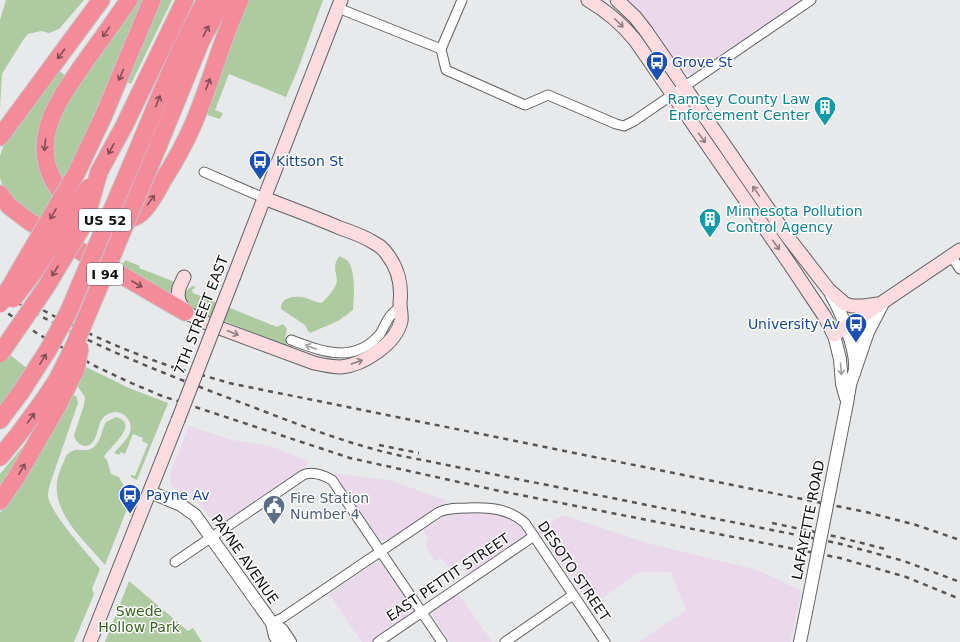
<svg xmlns="http://www.w3.org/2000/svg" width="960" height="642" font-family="'DejaVu Sans',sans-serif">
<rect width="100%" height="100%" fill="#e8e9ea"/>
<!-- industrial -->
<path fill="#e9d9eb" d="M625 0H802L692 74 678 70Z
M189 426 232 440 270 446 308 461 306 467 221 523 214 522 199 504 175 489 171 485 170 474Z
M334 473 392 481 448 501 388 541 380 540Z
M492 511 513 517 528 538 470 577 459 561 449 568 441 558 435 561 425 545 428 537 423 530 451 512Z
M563 515 650 544 755 569 802 591 790 642H639L686 610 671 572H639L591 606 538 531Z
M375 563H381L415 610 414 615 374 642H362L329 594Z
M457 591 492 642H450L430 612 432 607Z"/>
<!-- green -->
<path fill="#adcaa1" d="M6 0H84L59 29 49 33 41 31 28 34 23 40 2 74 0 108V20Z
M133 0H148L119 71 62 183 49 156 61 108Z
M158 0H172L131 84 125 81Z
M247 0H323L298 69 286 97 229 74 215 110 223 113 220 119 207 115Z
M58 70 69 78 39 165C43 178 48 188 56 199L42 222 20 209 4 189 0 178V156L4 144Z
M340 256C342 258 346 259 348 261 356 272 354 297 353 310L338 321 310 333 308 331 305 325 281 309C280 299 291 296 300 297 307 297 314 302 321 303 327 299 337 287 337 280 336 271 332 264 340 256Z
M125 260 140 266 139 268 175 282 172 289 173 296 121 269Z
M193 286 196 287 192 290 193 293 277 327 283 324 284 325 287 329 285 338 288 343 286 346 190 307C183 297 182 292 193 286Z
M8 353 30 371 0 412V363Z
M82 365 129 388 168 403 137 480 131 477V475L135 476 148 444 142 441 143 438 133 434 125 454 121 452 119 455 114 453C122 444 137 432 128 419 125 416 124 414 120 413 116 411 113 412 108 414 96 420 100 434 92 443 85 450 75 443 74 435L84 405 85 397 78 387 74 384Z
M69 392 77 397 78 403 50 484C49 488 48 492 48 496 50 513 88 554 100 569L92 589 94 594 74 642H0V513L17 488Z
M116 417C141 424 109 447 104 457L107 460 111 474 119 477 124 486 134 491 105 565C86 542 53 515 57 482 58 473 63 464 66 456 77 443 85 456 95 446 101 440 102 429 106 422Z
M30 438 0 490V474Z
M129 581 188 631 193 628 202 642H105Z"/>
<g fill="none" stroke-linecap="round" stroke-linejoin="round">
<!-- minor casing -->
<g stroke="#606162" stroke-width="11">
<path id="minor" d="M338 8 441 49 446 70 525 105 548 95 616 124 624 126 634 121 811 0
M441 49 462 0
M204 172 264 198
M951 256 960 269
M291 340C321 351 354 365 380 334 384 328 386 321 391 315 393 312 397 310 400 307
M175 562 303 475C312 471 323 475 332 480L442 642
M272 623 282 618 439 512C448 508 457 508 467 508 488 507 508 508 525 523L605 642
M378 642 534 536
M505 642 573 595"/>
</g>
<!-- tertiary casing -->
<g stroke="#606162" stroke-width="14">
<path id="tertiary" d="M831 294C841 312 857 349 855 370 854 375 851 380 850 385 849 391 848 397 847 403
M834 335 840 359 842 384 846 398
M856 367 868 332 883 303
M150 492 181 505 195 515 272 623 282 630 290 642
M272 623 275 636 279 642
M800 642 809 597"/>
</g>
<!-- secondary casing -->
<g stroke="#606162" stroke-width="15">
<path id="secondary" d="M588 0C607 11 621 23 635 40L791 266 825 317 834 335 960 250
M617 0 635 17 646 31 787 236 829 290 845 304 852 306H863L878 304
M234 276 341 0
M184 277 179 288 178 295 179 301 185 312 209 324 314 363C323 365 332 367 341 367 363 365 396 344 401 321 402 316 400 309 400 303 402 286 398 268 387 254 385 251 380 246 376 244 366 237 352 232 340 228 315 217 289 208 264 198
M90 642 178 420"/>
</g>
<!-- motorway casing -->
<g stroke="#c5c5c6" stroke-width="19">
<path id="motorway" d="M129 0C115 20 101 40 87 59 62 95 30 135 53 180 61 195 72 206 86 213 102 222 126 225 141 213 151 204 157 191 163 180 174 163 184 145 192 127 210 86 221 41 240 0
M103 117 152 0
M0 137 101 0
M143 137C162 91 181 44 206 0
M159 144 201 41 223 0
M99 172 124 126 185 0
M0 194 9 206 30 222 185 312
M0 420 21 392
M0 457 18 435 43 401
M0 501 16 478 57 407"/>
</g>
<!-- minor -->
<use href="#minor" stroke="#fff" stroke-width="9"/>
<!-- tertiary -->
<use href="#tertiary" stroke="#fff" stroke-width="12"/>
<!-- secondary -->
<use href="#secondary" stroke="#fcdce0" stroke-width="13"/>
<!-- motorway -->
<use href="#motorway" stroke="#f48b98" stroke-width="17"/>
<!-- rail -->
<path stroke="#565657" stroke-width="2.5" stroke-dasharray="5 5" stroke-linecap="butt" d="M0 285C51 317 105 343 161 363 183 371 207 376 229 383L866 512 916 525 960 540
M0 292C77 341 165 374 250 406 300 425 350 445 402 456L837 543 904 561 960 582
M0 308 38 334 95 366 129 382 162 396 350 458 495 490 840 558 906 577 960 599
M379 445 419 453
M772 523 838 537 885 549"/>
<!-- tertiary-bridge casing -->
<g stroke="#606162" stroke-width="14" stroke-linecap="butt">
<path id="tertiary-bridge" d="M809 597 847 403"/>
</g>
<!-- secondary-bridge casing -->
<g stroke="#606162" stroke-width="15" stroke-linecap="butt">
<path id="secondary-bridge" d="M178 420 234 276"/>
</g>
<!-- motorway-bridge casing -->
<g stroke="#c5c5c6" stroke-width="19" stroke-linecap="butt">
<path id="motorway-bridge" d="M13 299 33 273 89 187
M0 304 77 172 103 117
M0 354 46 287 85 222 99 172
M21 392 48 350 68 313 143 137
M43 401 57 380 75 344 159 144
M57 407 76 369 80 348"/>
</g>
<!-- tertiary-bridge -->
<use href="#tertiary-bridge" stroke="#fff" stroke-width="12"/>
<!-- secondary-bridge -->
<use href="#secondary-bridge" stroke="#fcdce0" stroke-width="13"/>
<!-- motorway-bridge -->
<use href="#motorway-bridge" stroke="#f48b98" stroke-width="17"/>
</g>
<!-- one-way arrows -->
<defs><path id="oneway-shaft" d="M-6 0H5M1.5-3L5.5 0L1.5 3" fill="none" stroke-width="1.6" stroke-linecap="round" stroke-linejoin="round"/></defs>
<g stroke="#918082">
<use href="#oneway-shaft" transform="translate(619 23) rotate(45)"/>
<use href="#oneway-shaft" transform="translate(702 138) rotate(55)"/>
<use href="#oneway-shaft" transform="translate(756 191) rotate(-125)"/>
<use href="#oneway-shaft" transform="translate(776 245) rotate(54)"/>
<use href="#oneway-shaft" transform="translate(233 333) rotate(21)"/>
<use href="#oneway-shaft" transform="translate(357 362) rotate(-19)"/>
</g>
<g stroke="#824d54">
<use href="#oneway-shaft" transform="translate(206 31) rotate(-62)"/>
<use href="#oneway-shaft" transform="translate(106 32) rotate(125)"/>
<use href="#oneway-shaft" transform="translate(61 54) rotate(127)"/>
<use href="#oneway-shaft" transform="translate(121 75) rotate(113)"/>
<use href="#oneway-shaft" transform="translate(208 84) rotate(-69)"/>
<use href="#oneway-shaft" transform="translate(158 101) rotate(-68)"/>
<use href="#oneway-shaft" transform="translate(45 145) rotate(96)"/>
<use href="#oneway-shaft" transform="translate(111 149) rotate(119)"/>
<use href="#oneway-shaft" transform="translate(151 200) rotate(-55)"/>
<use href="#oneway-shaft" transform="translate(53 214) rotate(120)"/>
<use href="#oneway-shaft" transform="translate(55 271) rotate(121)"/>
<use href="#oneway-shaft" transform="translate(137 284) rotate(30)"/>
<use href="#oneway-shaft" transform="translate(43 359) rotate(-58)"/>
<use href="#oneway-shaft" transform="translate(31 418) rotate(-54)"/>
<use href="#oneway-shaft" transform="translate(22 469) rotate(-60)"/>
</g>
<g stroke="#9f9f9f">
<use href="#oneway-shaft" transform="translate(311 347) rotate(-159)"/>
<use href="#oneway-shaft" transform="translate(841 369) rotate(85)"/>
</g>
<!-- icons -->
<defs>
<g id="bus-pin" transform="scale(1.15)"><path d="M0 17L-7.5 6A9.5 9.5 0 1 1 7.5 6Z" fill="#1a4fb4" stroke="#fff"/><path d="M-5-6H5V4H4V6H2V4H-2V6H-4V4H-5ZM-3.5-4V0h7V-4ZM-3.5 1.2v1.5H-2V1.2ZM2 1.2v1.5H3.5V1.2Z" fill="#fff"/></g>
<g id="building-pin" transform="scale(1.15)"><path d="M0 17L-7.5 6A9.5 9.5 0 1 1 7.5 6Z" fill="#0f9aa8" stroke="#fff"/><path d="M-4-6H4V6H1V3H-1V6H-4ZM-2.5-4.3h1.7v1.8h-1.7ZM.8-4.3h1.7v1.8H.8ZM-2.5-1h1.7V.8h-1.7ZM.8-1h1.7V.8H.8Z" fill="#fff"/></g>
<g id="civic-pin" transform="scale(1.15)"><path d="M0 17L-7.5 6A9.5 9.5 0 1 1 7.5 6Z" fill="#5c6f8a" stroke="#fff"/><path d="M-.6-6.5H3V-4.5H.6V-3L4-1V1h2V6H-6V1h2V-1L-.6-3ZM-1.2 2.5V6h2.4V2.5Z" fill="#fff"/></g>
</defs>
<g fill-rule="evenodd">
<use href="#bus-pin" x="657" y="62"/>
<use href="#building-pin" x="825" y="107"/>
<use href="#bus-pin" x="260" y="161"/>
<use href="#building-pin" x="710" y="219"/>
<use href="#bus-pin" x="856" y="324"/>
<use href="#bus-pin" x="130" y="495"/>
<use href="#civic-pin" x="274" y="506"/>
</g>
<g text-anchor="middle" dominant-baseline="central" stroke-width="3" stroke-linejoin="round" paint-order="stroke">
<!-- shield labels -->
<g fill="#fff" stroke="#575758" stroke-width="1">
<rect x="79" y="209" width="52" height="22" rx="3"/>
<rect x="87" y="263" width="36" height="22" rx="3"/>
</g>
<g font-size="13" font-weight="bold" fill="#0f0f10">
<text x="105" y="220">US 52</text>
<text x="105" y="274">I 94</text>
</g>
<!-- transit labels -->
<g font-size="14" fill="#164399" stroke="#fff" text-anchor="start">
<text x="672" y="62">Grove St</text>
<text x="276" y="161">Kittson St</text>
<text x="840" y="324" text-anchor="end">University Av</text>
<text x="146" y="495">Payne Av</text>
</g>
<!-- culture labels -->
<g font-size="14" fill="#0d838f" stroke="#fff" text-anchor="end">
<text x="810" y="99">Ramsey County Law<tspan x="810" dy="16">Enforcement Center</tspan></text>
<text x="726" y="211" text-anchor="start">Minnesota Pollution<tspan x="726" dy="16">Control Agency</tspan></text>
</g>
<!-- street labels -->
<g font-size="14" fill="#0f0f10" stroke="#fff">
<text transform="translate(201 315) rotate(-69)">7TH STREET EAST</text>
<text transform="translate(808 520) rotate(-79)">LAFAYETTE ROAD</text>
<text transform="translate(245 559) rotate(55)">PAYNE AVENUE</text>
<text transform="translate(574 571) rotate(56)">DESOTO STREET</text>
<text transform="translate(448 577) rotate(-34)">EAST PETTIT STREET</text>
</g>
<!-- service labels -->
<g font-size="14" fill="#4e5e75" stroke="#fff" text-anchor="start">
<text x="290" y="498">Fire Station<tspan x="290" dy="16">Number 4</tspan></text>
</g>
<!-- park labels -->
<g font-size="14" fill="#35641b" stroke="#fff">
<text x="139" y="611">Swede<tspan x="139" dy="16">Hollow Park</tspan></text>
</g>
</g>
</svg>
